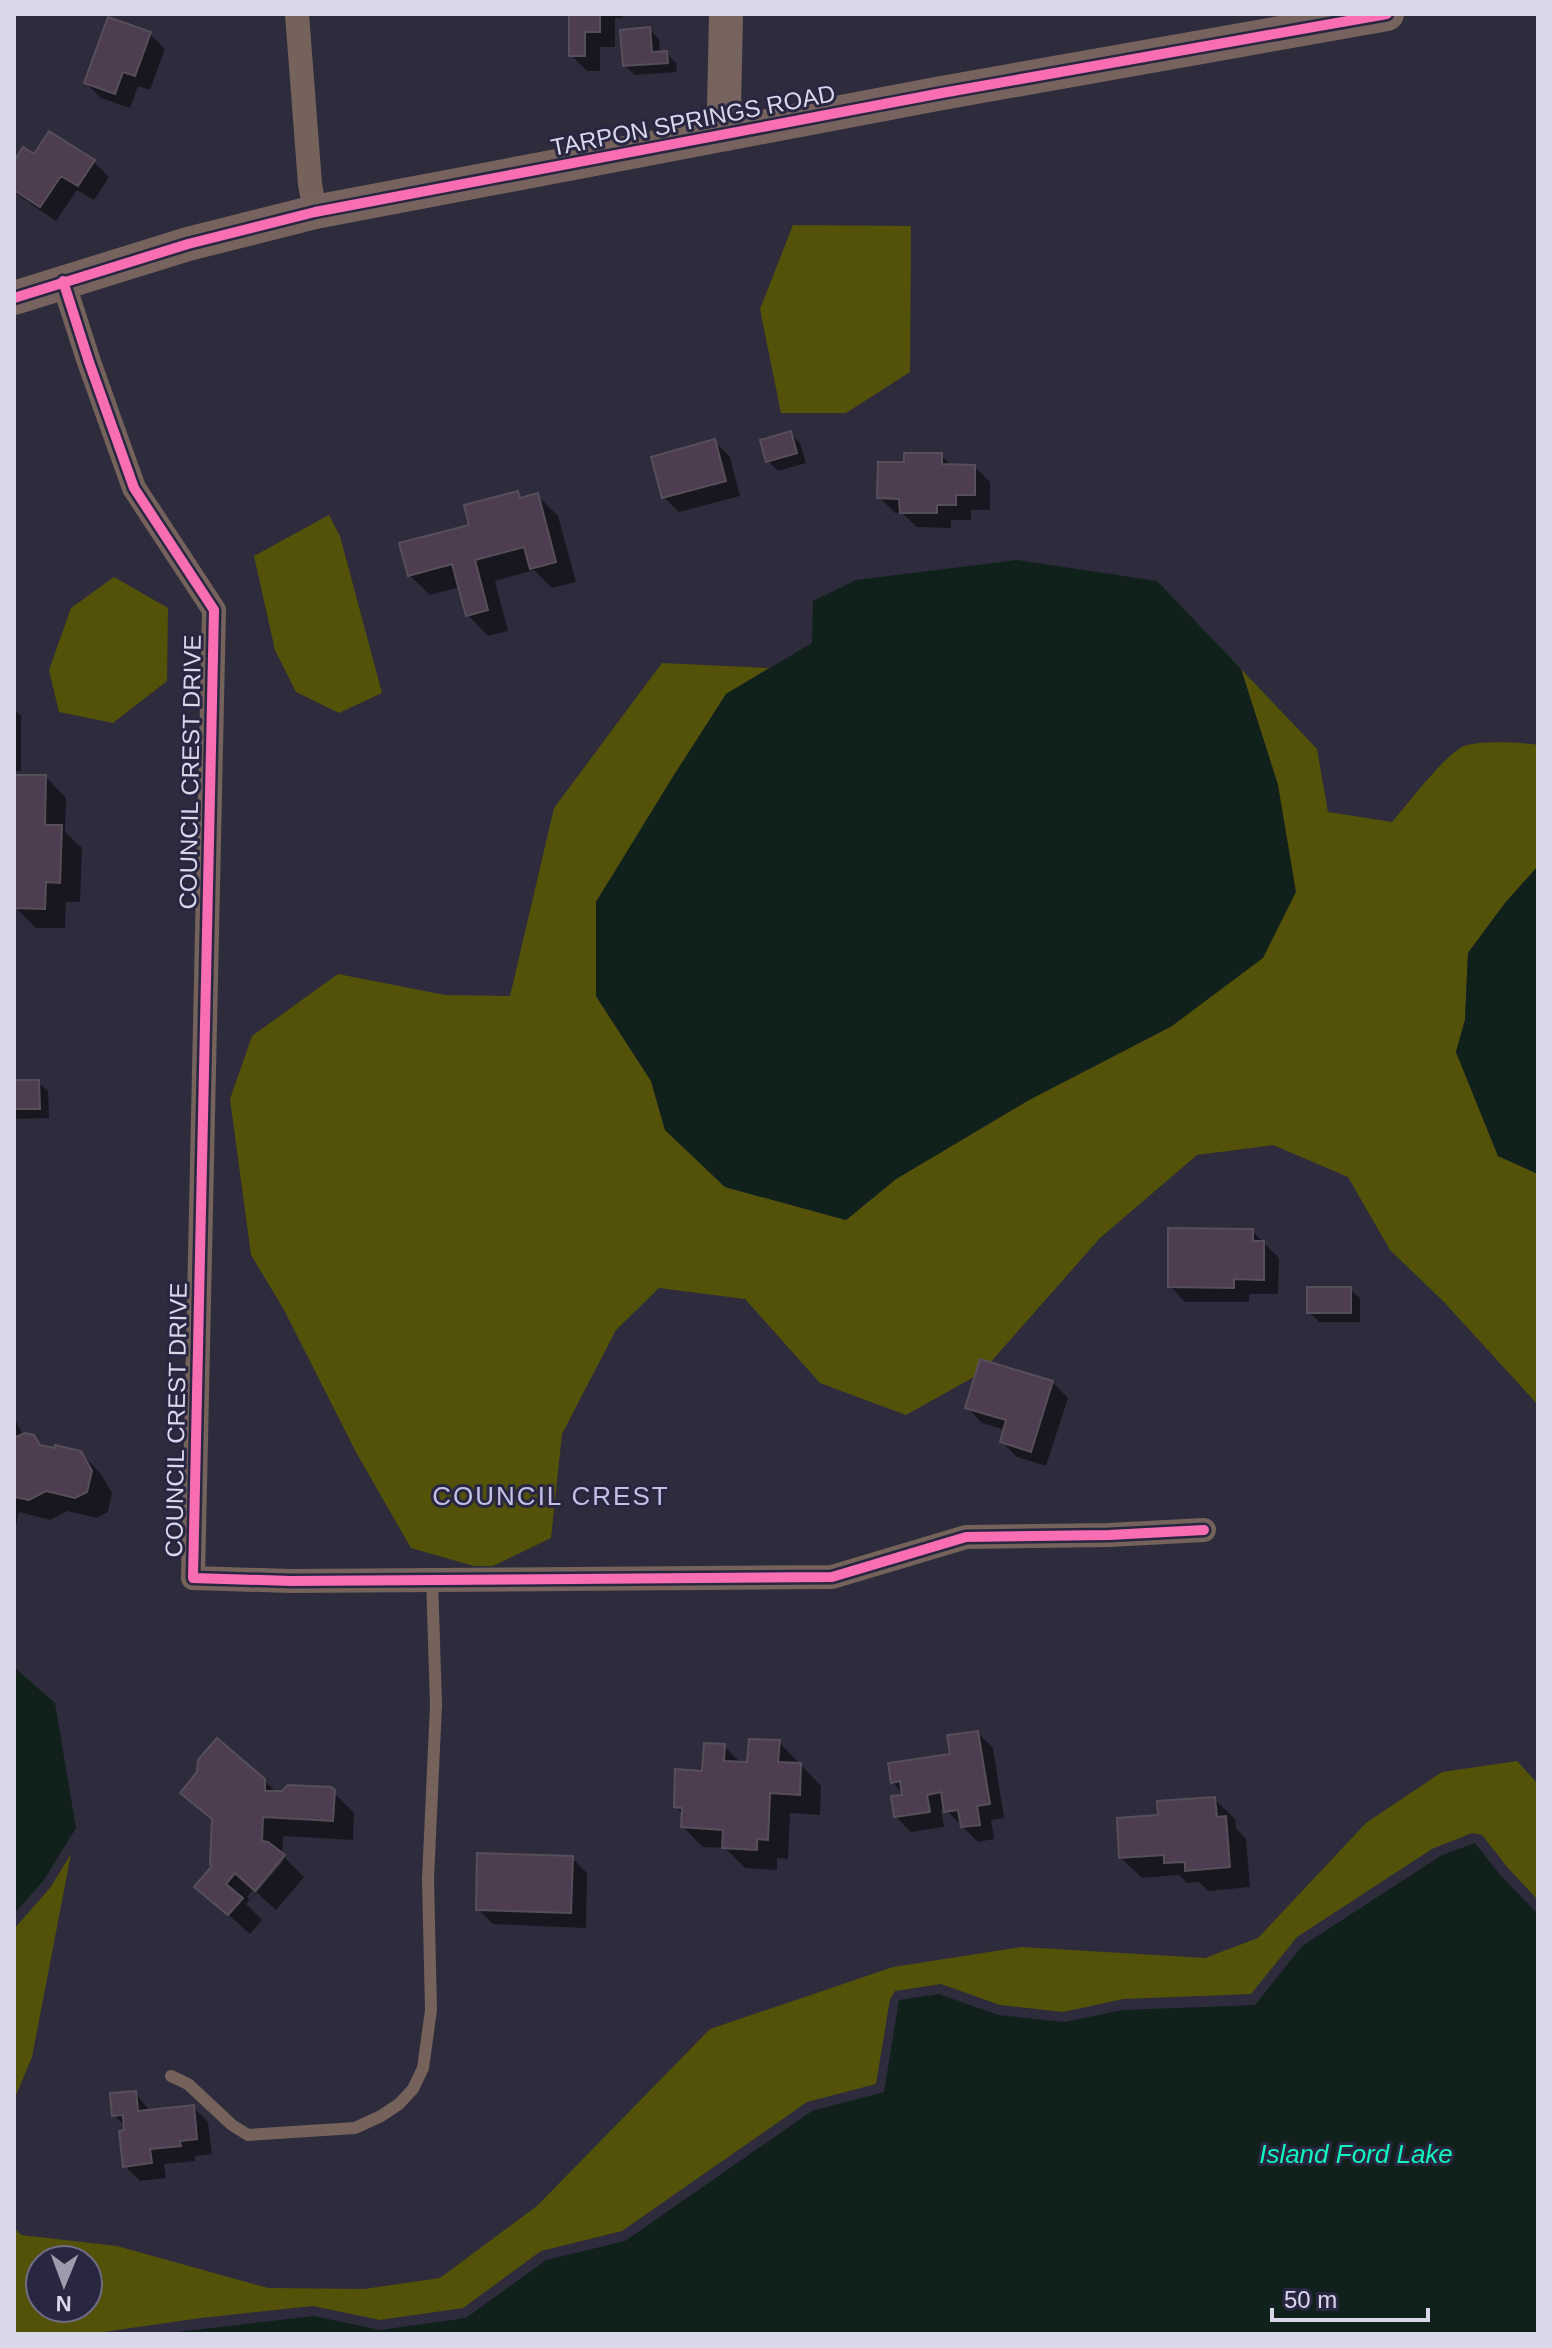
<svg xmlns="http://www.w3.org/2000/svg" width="1552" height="2348" font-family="Helvetica,sans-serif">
<rect width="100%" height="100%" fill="#2e2c3c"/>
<!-- green -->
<path fill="#545109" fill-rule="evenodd" d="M793 225 911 226 910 372 846 413H781L760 309Z
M329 515 340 536 382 693 339 713 296 692 275 650 254 556Z
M114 577 168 608 167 681 113 723 59 712 49 670 71 608Z
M662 663 769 668 726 694 596 902V996L651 1081 665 1130 725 1187 846 1220 896 1179 1029 1100 1172 1026 1278 785 1241 669 1317 749 1328 812 1392 822C1409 803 1441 759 1462 747 1475 740 1523 742 1538 745V866L1505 903 1468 953 1465 1020 1456 1052 1498 1156 1538 1174V1405L1444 1302 1390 1250 1348 1177 1273 1145 1197 1155 1100 1238 981 1373 906 1415 820 1383 745 1299 659 1288 616 1330 562 1434 551 1538 493 1566H474L411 1548 357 1454 283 1308 251 1255 230 1099 252 1036 338 974 445 995 510 996 554 808Z
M1517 1761 1538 1784V1900L1508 1868 1482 1835 1472 1833 1432 1849 1297 1937 1251 1994 1123 1999 1063 2012 1000 2005 941 1984 895 1991 890 1999 876 2084 807 2102 622 2231 541 2251 463 2308 380 2320 313 2306 201 2318 89 2334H14V2227L21 2235 117 2246 268 2288 364 2289 440 2278 537 2206 710 2029 893 1967 1022 1947 1205 1958 1258 1938 1366 1823 1442 1772ZM40 2260H88V2308H40Z
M71 1854 32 2057 14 2100V1929L50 1888Z"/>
<!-- water -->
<path fill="#10211c" d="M1017 560 1157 581 1241 669 1278 785 1296 892 1263 958 1172 1026 1029 1100 896 1179 846 1220 725 1187 665 1130 651 1081 596 996V902L672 778 726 694 812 643 813 601 856 580Z
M1538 866V1174L1498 1156 1456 1052 1465 1020 1468 953 1505 903Z
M14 1667 55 1703 76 1828 44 1880 14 1914Z
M1475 1843 1501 1876 1538 1914V2334H159L314 2316 380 2330 466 2318 546 2260 625 2241 812 2111 884 2092 899 2000 939 1994 998 2015 1064 2022 1123 2010 1255 2005 1302 1946 1442 1855Z"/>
<!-- shadow -->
<path fill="#0007" fill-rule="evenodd" d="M571 14H623V18H615V47H600V71H587L571 55Z
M649 29 659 39 660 53H666L676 63 677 72 635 75 625 66Z
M150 34 165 49 150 90 138 86 130 108 101 98 86 83Z
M50 133 94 162 109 177 94 200 77 190 56 221 14 192V165L35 157Z
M790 433 800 443 806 463 778 471 768 461Z
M715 442 730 457 740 496 679 512 664 497Z
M941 455 952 466 975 467 990 482V510H971V520H951V528L917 527 902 513H895L879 497Z
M518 493 524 499 537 495 558 516 576 582 552 588 534 570 495 581 508 631 488 636 468 615 460 587 430 595 409 575Z
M14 709 21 716V771H14Z
M46 777 66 798 65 832 82 848 80 902H66L65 928H36L15 907 14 896V827Z
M14 1082H38L48 1091 49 1118 14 1119Z
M1252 1231 1279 1258 1278 1294H1249V1302H1185L1170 1286Z
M1350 1289 1360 1298V1322H1319L1309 1312Z
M1052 1382 1068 1398 1046 1466 1017 1457 1002 1442 1006 1430 982 1423 967 1407Z
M14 1417 23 1435 33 1437 45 1448 80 1452 101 1474 112 1493 108 1512 97 1518 67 1511 50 1520 19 1512 14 1535Z
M978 1733 993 1748 1004 1818 991 1820 994 1839 978 1842 945 1809 941 1810 944 1827 911 1832 895 1816 905 1797 893 1782 953 1755Z
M779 1742 821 1786 820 1815 790 1813 788 1859 777 1858V1870L745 1868 725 1848 703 1847 683 1827V1814L676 1807 724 1746 742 1764H749Z
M264 1780 277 1793 330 1789 354 1813 353 1840 283 1836 282 1855 304 1877 276 1910 256 1892 246 1904 262 1920 250 1934 197 1887 215 1866 214 1822 183 1793ZM281 1857 284 1860 250 1900 247 1897Z
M1214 1799 1235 1819 1236 1828 1246 1839 1250 1887 1208 1891 1199 1882 1187 1883 1179 1875 1142 1878 1121 1858 1160 1816Z
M572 1858 587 1873 586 1928 493 1924 478 1909Z
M135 2093 151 2112 193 2107 208 2122 212 2154 195 2156V2161L164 2164 166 2178 140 2181 125 2166 126 2127 114 2115Z"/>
<!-- building -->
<path fill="#4e3c50" stroke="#564f59" stroke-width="2" d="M569 14H600V32H585V56H569Z
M108 17 151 32 135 76 123 72 115 94 84 83Z
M650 27 652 52 667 51 668 63 623 66 620 30Z
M49 131 95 160 78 186 61 176 40 207 14 190V161L23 147 34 154Z
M791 431 797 453 766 462 760 440Z
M715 439 726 481 662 498 651 457Z
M904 453H942V464L975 465V495H956V505H937V513H900L899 499 877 498 878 462H904Z
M518 491 520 498 538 493 556 562 530 569 524 547 475 560 488 610 466 616 452 564 408 576 399 543 469 525 464 505Z
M15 775H46L45 825H62L60 883 46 882 45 909 14 908Z
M14 1080H39L40 1109H14Z
M1168 1228 1253 1229V1241H1264V1280L1234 1279V1288L1168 1287Z
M1307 1287H1351V1313H1307Z
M980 1359 1053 1381 1031 1452 1000 1442 1006 1420 965 1408Z
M25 1433 34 1435 40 1445 55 1448V1445L81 1451 92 1471 87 1492 75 1498 46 1491 29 1500 14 1497V1434L16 1437Z
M978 1731 990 1804 977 1806 980 1825 961 1827 958 1810 944 1812 941 1792 927 1795 930 1812 894 1817 891 1796 902 1795 900 1781 891 1783 888 1763 950 1754 947 1735Z
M217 1738 265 1779V1791H282L288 1785 331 1787 335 1790 333 1821 263 1817 262 1841 268 1842 285 1855 255 1891 235 1873 226 1884 243 1898 228 1915 194 1887 212 1866 210 1864 212 1819 180 1793 197 1772 198 1760Z
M749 1739 780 1740 778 1762 801 1763 800 1795 770 1793 768 1840 757 1839V1850L722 1848 723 1830 681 1827 682 1808 674 1807 675 1769 702 1771 704 1743 725 1744 724 1761 747 1762Z
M1215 1797 1217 1817 1226 1816 1230 1867 1185 1871V1862L1164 1863V1855L1119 1858 1117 1818 1158 1815 1157 1801Z
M477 1853 573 1856 571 1913 476 1910Z
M136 2091 138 2111 194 2105 197 2139 180 2141 181 2146 150 2149 152 2163 123 2167 119 2131 124 2130 123 2115 112 2116 110 2093Z"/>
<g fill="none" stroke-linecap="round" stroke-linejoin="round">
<!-- lane -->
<path stroke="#74625b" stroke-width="12" d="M171 2076 188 2084 232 2125 248 2135 355 2128 381 2116 399 2104 413 2089 423 2068 431 2010 428 1879 436 1705 432 1578"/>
<!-- street -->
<path stroke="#74625b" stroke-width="24" d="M297 14 310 184 315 212
M63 281 89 362 134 488 214 610 193 1578 291 1581 832 1577 966 1537 1109 1535 1204 1530"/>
<!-- secondary -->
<path stroke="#77635d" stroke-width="34" d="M726 14 724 109 727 134
M14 298 188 244 315 212 942 93 1387 14"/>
<!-- cycleway casing -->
<g stroke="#292642" stroke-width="15">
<path id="cycleway" d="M63 281 89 362 134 488 214 610 193 1578 291 1581 832 1577 966 1537 1109 1535 1204 1530
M14 298 188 244 315 212 942 93 1387 14"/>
</g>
<!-- cycleway -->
<use href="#cycleway" stroke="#f96db3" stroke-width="10"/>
</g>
<g text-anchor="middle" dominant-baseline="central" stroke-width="6" stroke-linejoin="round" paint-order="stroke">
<!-- street labels -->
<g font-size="24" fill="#d8d8ea" stroke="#292642">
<text transform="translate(693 120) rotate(-11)">TARPON SPRINGS ROAD</text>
<text transform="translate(190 772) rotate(-89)">COUNCIL CREST DRIVE</text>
<text transform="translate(176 1420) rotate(-89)">COUNCIL CREST DRIVE</text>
</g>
<!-- neighbourhood labels -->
<g font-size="26" letter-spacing="2" fill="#c2c0e4" stroke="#292642">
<text x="551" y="1496">COUNCIL CREST</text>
</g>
<!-- water labels -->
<g font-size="26" font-style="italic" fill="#11f4ba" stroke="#292642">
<text x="1356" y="2154">Island Ford Lake</text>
</g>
</g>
<!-- border -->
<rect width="1552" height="2348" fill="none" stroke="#d8d8ea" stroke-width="32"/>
<!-- north arrow -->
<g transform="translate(64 2284) rotate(181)"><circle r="38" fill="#292642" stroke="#6f6d85" stroke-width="2"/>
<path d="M0-6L14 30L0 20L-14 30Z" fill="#9c9cad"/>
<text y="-12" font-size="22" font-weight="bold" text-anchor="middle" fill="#d8d8ea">N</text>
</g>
<!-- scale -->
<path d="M1272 2308v12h156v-12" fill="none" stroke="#d8d8ea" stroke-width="4"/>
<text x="1284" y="2308" font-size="24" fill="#d8d8ea" stroke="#292642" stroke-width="6" paint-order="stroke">50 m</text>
</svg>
